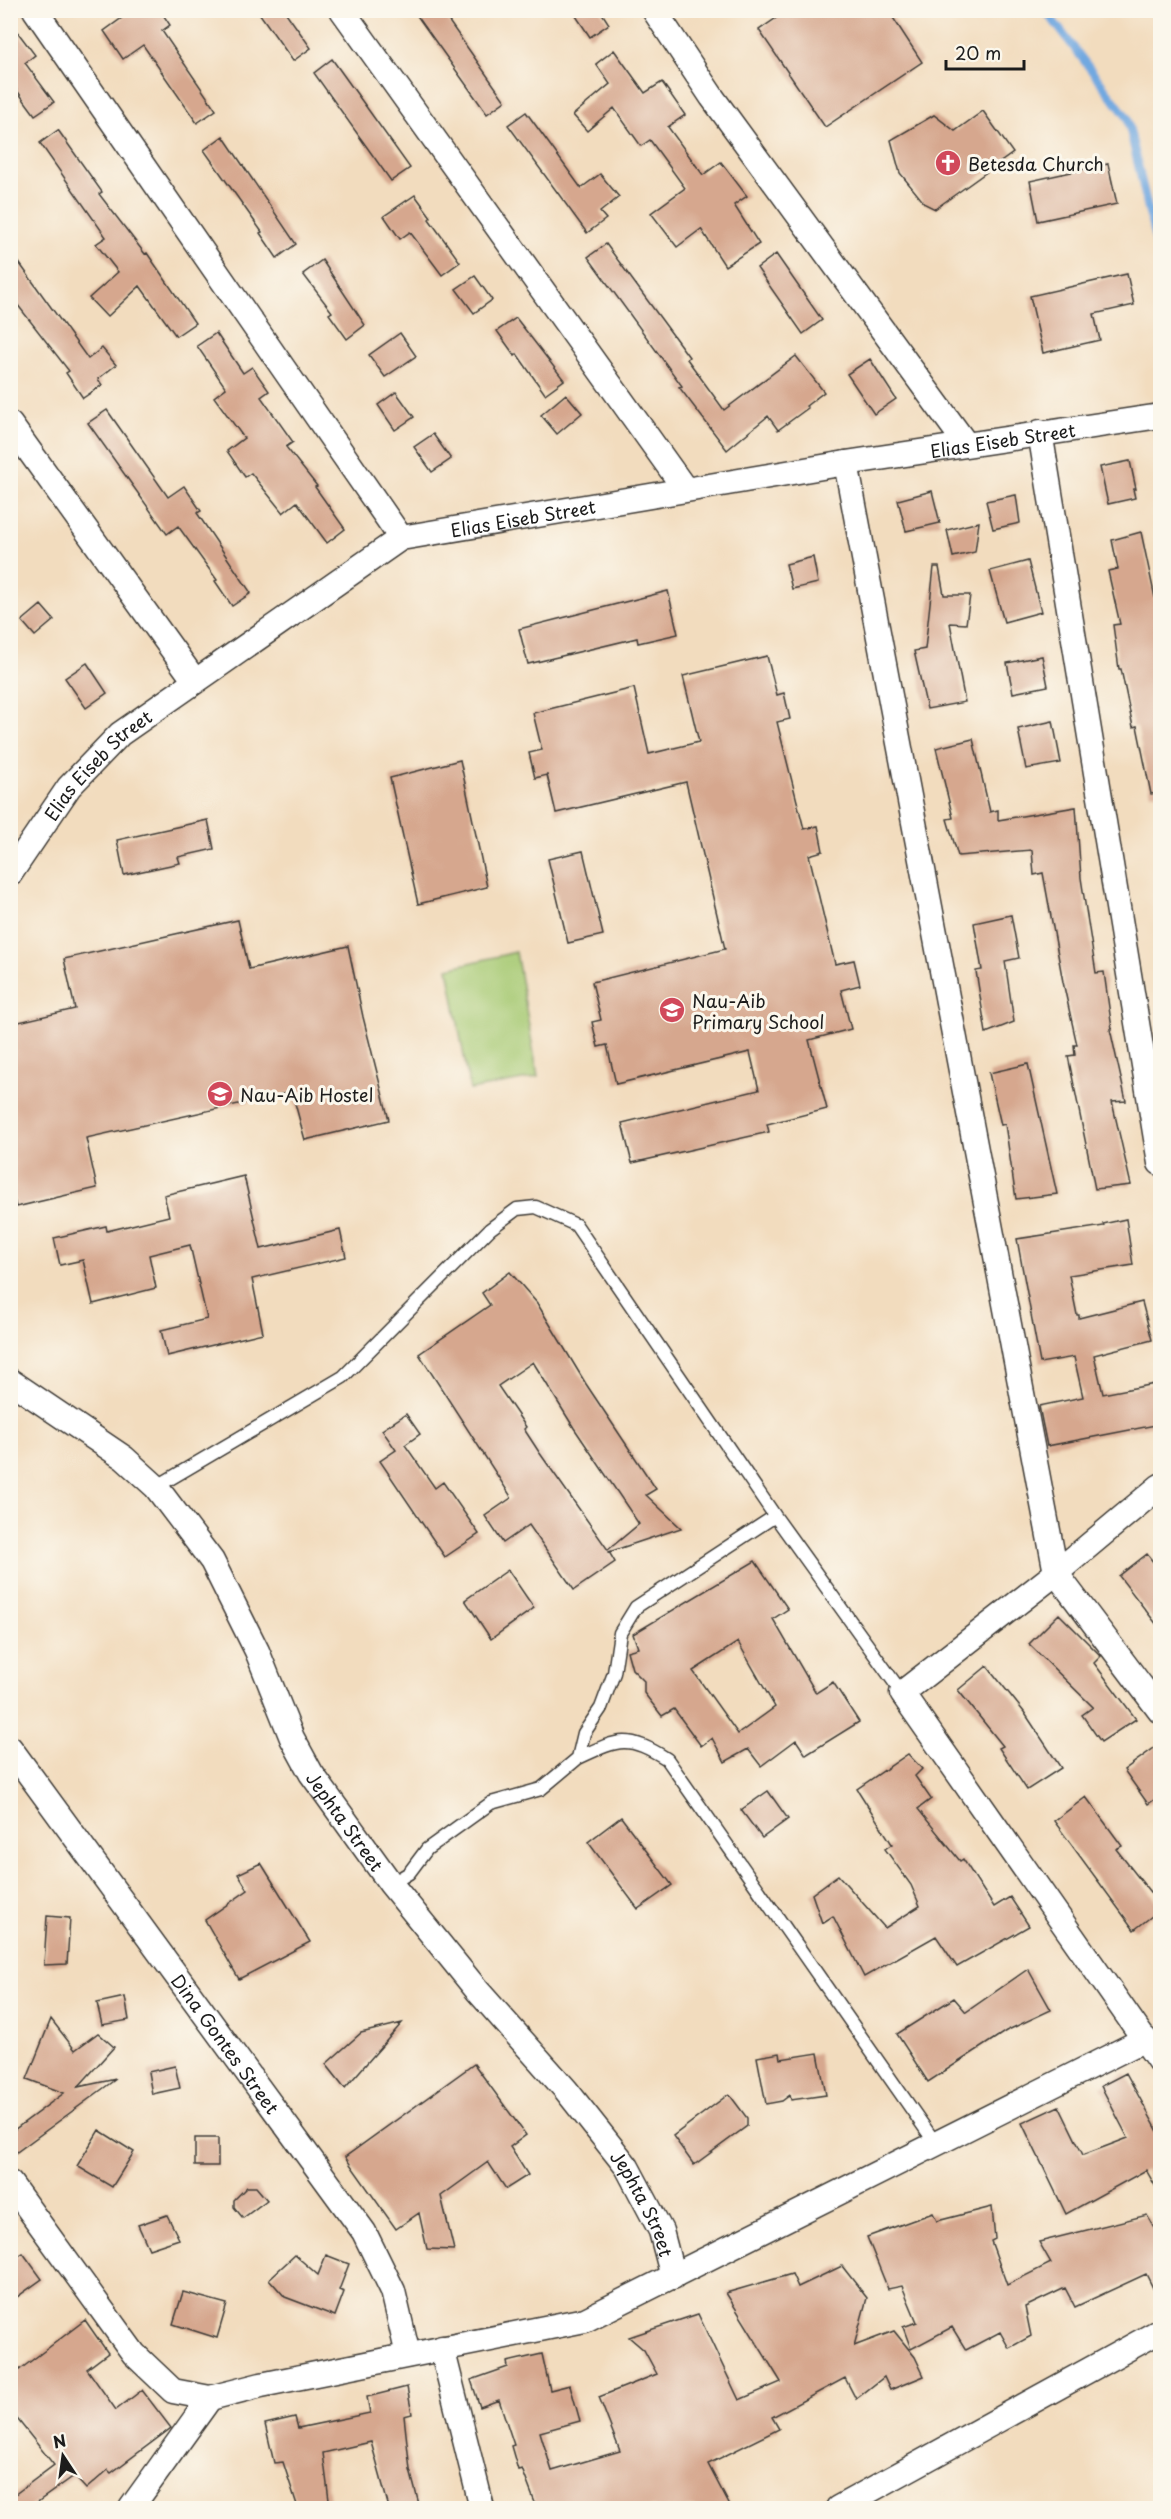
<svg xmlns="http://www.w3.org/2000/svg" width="1171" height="2519" font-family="'Playpen Sans',sans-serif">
<rect width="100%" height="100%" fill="#fbf7ec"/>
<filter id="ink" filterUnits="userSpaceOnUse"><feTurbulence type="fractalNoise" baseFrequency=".0167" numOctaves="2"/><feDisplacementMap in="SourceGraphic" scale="12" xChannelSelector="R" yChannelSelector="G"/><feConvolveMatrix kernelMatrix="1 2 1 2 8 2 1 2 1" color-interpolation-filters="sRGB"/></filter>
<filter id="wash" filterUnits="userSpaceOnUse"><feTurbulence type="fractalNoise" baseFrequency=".008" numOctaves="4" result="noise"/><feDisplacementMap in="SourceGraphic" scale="24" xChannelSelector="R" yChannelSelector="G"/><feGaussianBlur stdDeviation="1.35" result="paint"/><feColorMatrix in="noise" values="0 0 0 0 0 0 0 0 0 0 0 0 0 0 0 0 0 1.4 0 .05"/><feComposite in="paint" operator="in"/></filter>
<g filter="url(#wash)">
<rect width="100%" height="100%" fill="#f2dcbe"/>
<!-- green -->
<path fill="#a6c972" stroke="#617247" stroke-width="1.5" d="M516 952 538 1077 470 1090 448 968Z"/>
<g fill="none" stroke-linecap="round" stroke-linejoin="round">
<!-- stream -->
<path stroke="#71a8e0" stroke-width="8" d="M1045 10 1127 117 1160 261"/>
</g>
<g id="blocks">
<!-- building -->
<path fill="#d6a78e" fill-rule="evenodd" d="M133 10H160L170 25 162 31 216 110 197 123 143 45 123 59 104 31Z
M257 10H284L311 48 293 61Z
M413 10H441L505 101 487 114Z
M572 10H600L609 24 590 37Z
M788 10H888L922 62 825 127 759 30Z
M10 22 35 55 25 63 54 102 35 115 10 81Z
M614 50 645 93 662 82 685 115 668 127 703 175 721 162 747 196 734 205 759 244 725 266 701 229 677 247 651 213 685 188 650 140 641 146 614 108 587 131 573 115 610 84 596 64Z
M332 59 410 168 391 181 314 73Z
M983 111 1013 153 935 209 925 204 900 173 891 140 934 115 955 131Z
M526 112 581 188 600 174 619 197 600 212 606 219 587 233 508 125Z
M58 130 102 192 99 194 145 254 147 253 195 323 176 336 140 286 107 317 89 298 118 272 96 244 106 237 40 143Z
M223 136 296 244 277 258 260 233 262 232 204 150Z
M1108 164 1117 204 1038 221 1030 181Z
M415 195 431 217 429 219 460 262 442 275 410 232 400 239 384 216Z
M606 244 689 357 687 359 724 410 796 356 824 392 806 406 808 408 778 430 768 416 727 450 679 387 682 386 588 257Z
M10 250 88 359 102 348 116 365 98 379 102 385 83 398 66 373 69 371 10 295Z
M776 254 822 320 803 334 757 268Z
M322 260 365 325 347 339 329 314 332 312 303 274Z
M1127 274 1134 305 1094 314 1100 340 1043 353 1030 296Z
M475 276 492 300 474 313 456 289Z
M516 318 564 380 545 394 517 354 515 356 497 331Z
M216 333 243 373 252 367 269 391 261 397 293 442 286 447 317 486 315 487 345 529 327 543 297 502 283 513 251 473 245 477 227 451 244 438 214 397 226 388 197 346Z
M400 333 416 356 385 377 369 355Z
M870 359 896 399 874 414 847 374Z
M396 392 414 417 395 430 378 405Z
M566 394 582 413 557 434 541 415Z
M107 410 168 497 184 486 201 511 197 513 251 593 232 606 215 581 217 580 178 526 167 534 88 423Z
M433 434 451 459 432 472 414 447Z
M1130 461 1136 489H1133L1135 498 1108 504 1100 467Z
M932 491 940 523 906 531 898 500Z
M1016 495 1020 523 993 529 986 501Z
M979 522 975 552 953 557 947 530Z
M1141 532 1161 626V793L1151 794 1137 726 1133 727 1121 669H1119L1113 625 1120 624 1108 571 1118 569 1112 540Z
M813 557 818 583 792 589 786 564Z
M1028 561 1041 612 1004 622 990 571Z
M934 567H939L944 595H970L966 624 950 623 965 702 927 709 914 651 925 649Z
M668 591 678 634 638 643 637 638 528 664 519 629Z
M41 605 54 620 35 636 22 621Z
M767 656 777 695 784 693 790 719 777 722 804 829 818 826 823 851 809 855 835 964 854 960 860 985 841 990 851 1029 809 1040 827 1109 767 1124 769 1132 632 1163 622 1123 759 1090 750 1052 616 1084 607 1045 598 1047 592 1022 601 1020 592 982 725 949 686 782 556 813 547 775 535 778 529 753 542 750 533 713 634 688 649 754 699 742 683 676Z
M1042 656 1048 686 1013 693 1007 663Z
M87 663 107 693 86 708 65 678Z
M1053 721 1061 763 1026 769 1018 729Z
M973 739 990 812 998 810V820L1076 807 1081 878 1096 973 1104 972 1112 1029H1110L1126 1101 1112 1102 1131 1185 1095 1189 1068 1056 1075 1055 1074 1045H1077L1063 982 1043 873 1034 875 1032 850 958 856 947 819 953 818 936 748Z
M460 760 487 887 418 904 390 778Z
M208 820 214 849 178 857 180 863 124 875 117 840Z
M583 851 603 935 568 943 548 859Z
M1011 915 1019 958 1005 961 1014 1022 986 1033 976 971 982 970 974 923Z
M238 920 249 969 348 946 363 1017 389 1120 305 1140 292 1092 86 1138 97 1188 16 1207 10 1184V1024L75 1009 64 959Z
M1028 1064 1057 1194 1016 1199 1005 1124 1001 1125 989 1073Z
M244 1176 261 1249 340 1230 346 1257 252 1279 263 1333 167 1356 161 1330 207 1319 190 1245 149 1255 156 1288 93 1304 83 1260 60 1265 54 1238 106 1226 107 1231 169 1216 164 1195Z
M1126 1219 1133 1265 1069 1275 1077 1315H1079V1318L1142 1302 1152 1340 1094 1355 1103 1394 1155 1384 1161 1424 1047 1446 1039 1406 1083 1397 1074 1357 1040 1363 1017 1239 1104 1226 1103 1224Z
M510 1272 537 1303 586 1384 656 1489 646 1495 681 1528 609 1552 615 1562 574 1590 529 1525 503 1543 485 1516 511 1498 510 1495 419 1354 490 1305 482 1293ZM533 1362 574 1428 639 1524 608 1550 539 1452 524 1429 526 1427 498 1386Z
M406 1414 420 1434 405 1445 435 1488 443 1482 479 1534 445 1557 380 1461 396 1450 382 1430Z
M1147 1554 1161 1572V1630L1119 1576Z
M755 1561 788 1609 773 1619 816 1693 833 1682 859 1722 806 1755 796 1740 761 1766 748 1749 725 1762 712 1738 701 1746 674 1709 662 1716 644 1693V1681L632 1669 627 1651 638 1648 633 1634ZM738 1642 775 1707 738 1734 693 1671Z
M508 1570 534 1608 491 1639 465 1600Z
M1059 1614 1101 1656 1094 1663 1136 1719 1101 1742 1082 1715 1093 1707 1029 1644Z
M987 1666 1024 1712 1061 1768 1027 1790 999 1748 1003 1746 958 1690Z
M1161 1743V1795L1148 1804 1124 1770Z
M908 1754 922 1769 915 1776 931 1799 918 1809 960 1861 963 1859 994 1907 1010 1897 1029 1926 957 1967 936 1936 864 1977 833 1916 822 1923 812 1894 838 1875 885 1928 920 1906 911 1885 885 1849 892 1844 857 1789Z
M768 1791 788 1819 762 1838 741 1810Z
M1086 1797 1122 1846 1116 1849 1161 1906V1909L1134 1930 1054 1821Z
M621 1817 672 1885 638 1909 588 1842Z
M261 1863 310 1942 239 1979 205 1920 248 1890 238 1874Z
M47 1916 70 1918 67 1964 44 1965Z
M1028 1969 1051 2010 1006 2031 928 2082 897 2034 954 1998 966 2012Z
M125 1997 129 2020 102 2025 97 2003Z
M51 2019 75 2050 98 2033 114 2047 78 2087 116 2079 10 2157V2133L64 2093 27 2079Z
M402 2023 345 2088 326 2064 361 2033Z
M780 2053 781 2059 818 2053 826 2095 791 2100 790 2095 782 2101 766 2104 757 2057Z
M474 2064 526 2135 510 2147 528 2175 506 2189 488 2162 441 2196 454 2250 427 2249 419 2213 396 2229 345 2157Z
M175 2066 180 2088 152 2094 148 2072Z
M1126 2073 1161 2137V2196L1146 2170 1066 2214 1022 2123 1059 2106 1083 2155 1128 2138 1101 2086Z
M729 2094 747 2118V2126L694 2165 673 2136Z
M99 2130 134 2152 112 2187 77 2166Z
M195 2138H218V2166H195Z
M247 2187H256L267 2200 243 2218 234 2207V2200Z
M992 2207 995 2239 991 2241 1007 2285 1051 2263 1039 2242 1147 2215 1161 2240V2304L1146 2274 1075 2307 1065 2288 1025 2307 1031 2336 1009 2348 1000 2332 966 2350 952 2327 911 2349 903 2327 917 2322 902 2286 888 2289 867 2237 933 2213 937 2221Z
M167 2215 179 2239 149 2249 138 2225Z
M23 2253 42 2279 10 2302V2261Z
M295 2255 318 2275 326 2255 349 2264 339 2290 344 2292 335 2316 285 2297 269 2279Z
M842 2266 867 2298 854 2346 894 2331 915 2357 924 2376 890 2390 884 2377 856 2399 845 2378 772 2417 779 2429 708 2464 731 2508H537L522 2469 518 2470 511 2446 514 2445 499 2400 480 2407 471 2380 508 2367 507 2362 542 2354 550 2390 570 2385 580 2421 540 2432 552 2471 620 2451 599 2397 657 2374 644 2350 629 2337 698 2314 739 2400 781 2382 726 2293 792 2274 798 2287Z
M183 2292 227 2304 217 2338 173 2324Z
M85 2320 108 2353 87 2369 116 2410 142 2390 171 2428 111 2473 108 2470 86 2489 74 2476 29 2508H10V2498L54 2465 10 2410V2377Z
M407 2387 412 2414 404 2416 410 2470 420 2508H389L371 2442 323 2453 330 2508H298L283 2462 274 2463 265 2424 295 2417 298 2428 370 2413 367 2397Z"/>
</g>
</g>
<g filter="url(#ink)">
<use href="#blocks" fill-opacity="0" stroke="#3c3934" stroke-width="1.5"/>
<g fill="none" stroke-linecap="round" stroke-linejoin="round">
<!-- service casing -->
<g stroke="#3c3934" stroke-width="15">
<path id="service" d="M156 1487 343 1377 490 1229 517 1209 536 1207 576 1225 775 1516 902 1693
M578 1758C619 1739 627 1734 667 1759L936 2144
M391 1884 409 1873 427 1849 491 1803 541 1789 578 1758 584 1733 601 1708 614 1673 620 1633 636 1607 775 1516"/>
</g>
<!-- minor casing -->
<g stroke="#3c3934" stroke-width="27">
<g id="minor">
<path d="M35 10 401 538"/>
<path d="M342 10 685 489"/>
<path d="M654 10 712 97 966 444"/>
<path d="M10 424 195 681"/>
<path d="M1040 432 1160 1163"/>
<path d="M846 463 1056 1573 1160 1711"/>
<path id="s1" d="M10 874 69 787 120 734 401 538 846 463 1160 416"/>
<path id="s2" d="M10 1381 124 1458 156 1487 212 1561 257 1651 292 1738 311 1773 391 1884 477 1990 566 2090 627 2167 661 2231 673 2277"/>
<path d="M1160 1486 1056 1573 902 1693 1160 2062"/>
<path id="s3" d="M10 1748 364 2232 393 2291 408 2355"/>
<path d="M10 2183 134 2354 173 2391 210 2398 261 2385 585 2320 1145 2039"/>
<path d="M442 2348 482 2508"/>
<path d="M131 2508 210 2398"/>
<path d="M838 2508 1160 2331"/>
</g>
</g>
<!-- service -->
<use href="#service" stroke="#fff" stroke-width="12"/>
<!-- minor -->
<use href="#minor" stroke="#fff" stroke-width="24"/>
</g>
</g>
<!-- icons -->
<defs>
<g id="church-disc" transform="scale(1.35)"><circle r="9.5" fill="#d1495b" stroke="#fbf7ec"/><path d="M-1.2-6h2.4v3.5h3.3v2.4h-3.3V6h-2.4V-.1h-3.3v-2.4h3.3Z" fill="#fff"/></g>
<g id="school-disc" transform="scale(1.35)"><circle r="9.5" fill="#d1495b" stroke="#fbf7ec"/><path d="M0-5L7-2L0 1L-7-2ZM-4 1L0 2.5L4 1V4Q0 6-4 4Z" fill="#fff"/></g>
</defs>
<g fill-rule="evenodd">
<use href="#church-disc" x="948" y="163"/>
<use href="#school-disc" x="672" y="1010"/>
<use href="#school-disc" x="220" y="1094"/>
</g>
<g text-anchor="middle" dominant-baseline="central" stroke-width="6" stroke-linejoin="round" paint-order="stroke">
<!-- poi labels -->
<g font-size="18" fill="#1c1c1c" stroke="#fbf7ec" text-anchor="start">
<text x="968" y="163">Betesda Church</text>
<text x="692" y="1000">Nau-Aib<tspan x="692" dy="21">Primary School</tspan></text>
<text x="240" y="1094">Nau-Aib Hostel</text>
</g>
<!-- street labels -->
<g font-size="18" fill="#1c1c1c" stroke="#fbf7ec">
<text stroke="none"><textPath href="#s1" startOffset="1131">Elias Eiseb Street</textPath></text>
<text stroke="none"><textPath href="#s1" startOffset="645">Elias Eiseb Street</textPath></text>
<text stroke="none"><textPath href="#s1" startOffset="141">Elias Eiseb Street</textPath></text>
<text stroke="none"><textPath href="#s2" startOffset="567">Jephta Street</textPath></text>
<text stroke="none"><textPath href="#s3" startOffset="366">Dina Gontes Street</textPath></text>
<text stroke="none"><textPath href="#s2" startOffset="1053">Jephta Street</textPath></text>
</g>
</g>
<!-- margin -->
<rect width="1171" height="2519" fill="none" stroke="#fbf7ec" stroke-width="36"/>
<!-- north arrow -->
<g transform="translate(63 2456) rotate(347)" stroke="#fbf7ec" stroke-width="4.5" paint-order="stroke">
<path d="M0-4.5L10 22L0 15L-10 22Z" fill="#1c1c1c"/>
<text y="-9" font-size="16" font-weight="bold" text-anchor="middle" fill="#1c1c1c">N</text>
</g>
<!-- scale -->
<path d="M946 60v9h78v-9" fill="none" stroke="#1c1c1c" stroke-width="3"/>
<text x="955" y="60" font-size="18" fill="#1c1c1c" stroke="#fbf7ec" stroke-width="4.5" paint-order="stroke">20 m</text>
</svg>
